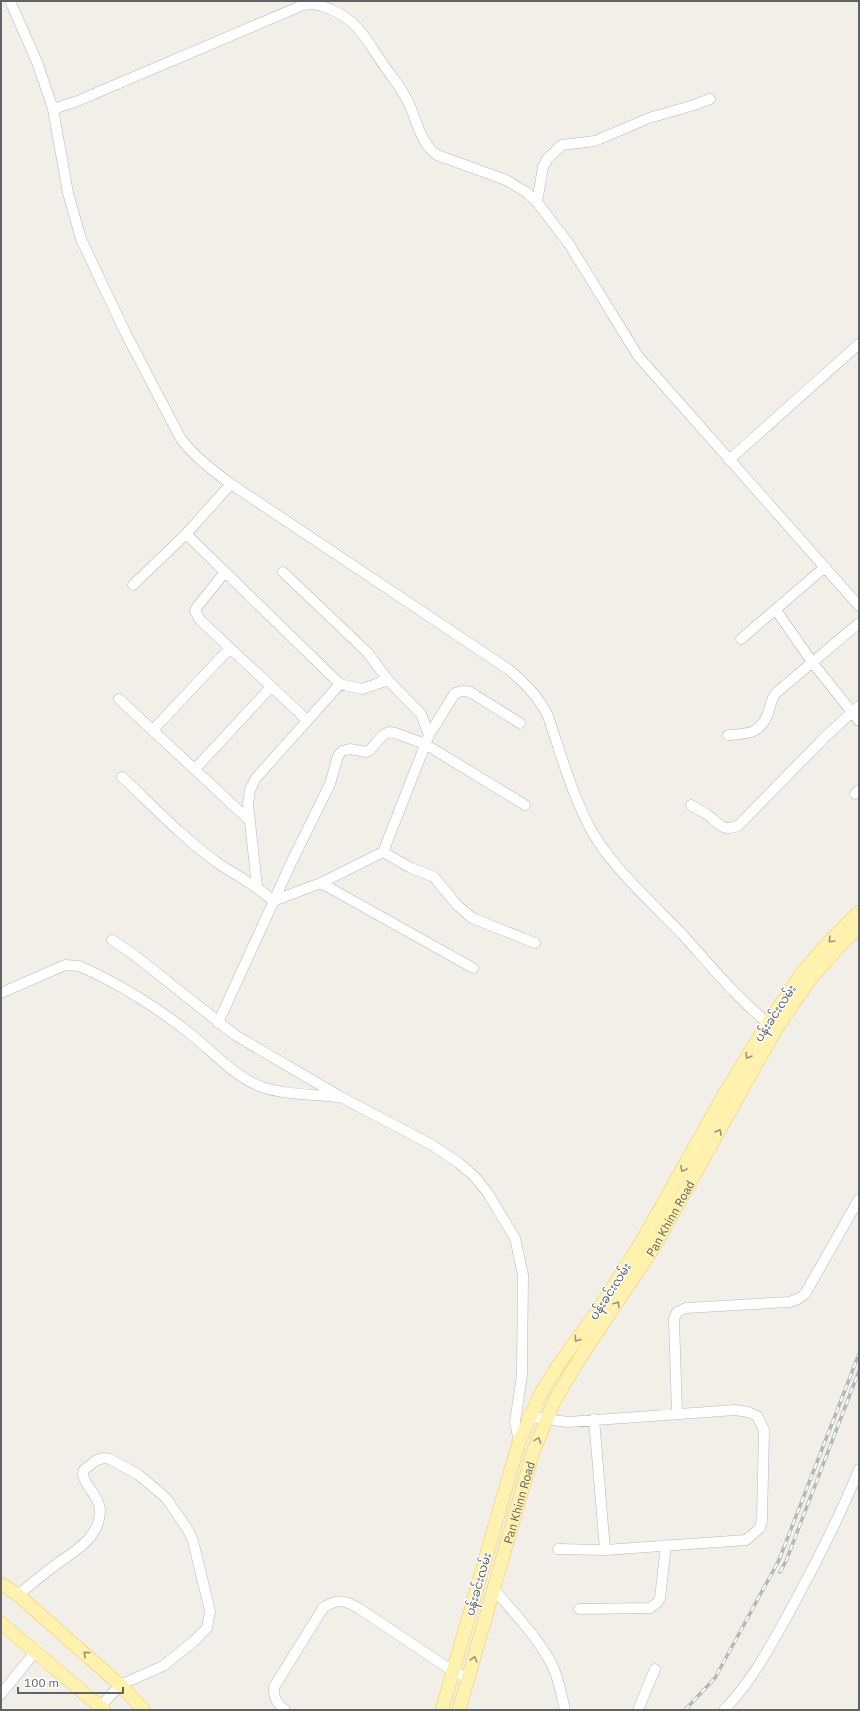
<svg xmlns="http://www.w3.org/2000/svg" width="860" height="1711" font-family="'IBM Plex Sans','Noto Sans Myanmar',sans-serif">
<rect width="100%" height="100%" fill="#f1efe8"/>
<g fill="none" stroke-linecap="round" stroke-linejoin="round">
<!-- minor casing -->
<g stroke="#b5b8bc" stroke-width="11">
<path id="minor" d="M10 1 37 62 53 109 68 193 81 239 126 334 181 439C195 457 212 470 231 484L508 669C525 683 538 696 548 716 560 752 571 790 588 824 607 863 652 903 682 934 711 966 739 1001 773 1027
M53 109 75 102 303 5C313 3 321 5 330 9 358 20 367 41 383 64 391 76 401 87 407 100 417 118 419 142 437 155L506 180 526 192 537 202 569 244 638 356 859 606
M537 202 543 167 548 158 562 145 595 141 649 118 694 105 710 99
M729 460 859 344
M186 534 340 684
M225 572 197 607 195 611 200 620 307 720
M283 572 367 652 388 680 421 714 429 735
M133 585 186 534 231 484
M776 610 812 662 859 721
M741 639 825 567
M119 699 248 819
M153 730 230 648
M728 735C747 734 761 734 768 713 771 705 771 699 776 693L859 623
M195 769 270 688
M122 777C153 806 183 838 218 863 238 877 255 884 273 901L321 883 383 852 429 735 455 693 463 691 470 692 520 723
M855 794 859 790
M691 805C697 809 703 812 708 815 719 824 723 832 738 826L825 737 859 706
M383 852 411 868 434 877 457 905 472 918 535 943
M321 883 473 968
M257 886 248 804 250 790 256 778 340 684 362 689 388 680
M112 940 133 954 235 1035 341 1097 432 1145 459 1163 475 1177 487 1192 515 1238 523 1275 522 1375 515 1422 519 1442
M1 993 65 965 79 966C117 982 161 1010 193 1036 214 1053 236 1078 262 1087 285 1095 313 1094 337 1097
M218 1023 292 861 330 784 338 756 342 751 350 749 366 752 370 750 383 735 389 732 395 733 425 744 525 805
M677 1413 674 1319 677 1312 686 1308 789 1302 798 1299 805 1294 859 1199
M530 1417 568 1422 735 1410 748 1412 757 1416 764 1430 762 1520 760 1528 746 1540 605 1550 558 1549
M594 1419 605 1550
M493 1588C513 1612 536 1635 551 1663 559 1677 561 1694 565 1710
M18 1595C30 1585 42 1575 54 1566 73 1552 101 1538 100 1509 99 1496 85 1487 83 1474L84 1470 95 1461 103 1458 110 1459 139 1475 166 1498 188 1530 193 1541 210 1611 207 1628 194 1641 163 1666 120 1685 100 1707
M579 1609 650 1608 657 1603 660 1598 666 1545
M1 1694 35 1652
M285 1710C277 1703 273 1698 274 1687L323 1608C338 1598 345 1600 360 1609L454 1672 469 1678
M638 1710 655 1669
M724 1710C753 1680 771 1645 791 1609 816 1563 840 1517 859 1469"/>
</g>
<!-- major casing -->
<g stroke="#f2c960" stroke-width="14">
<g id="major">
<path d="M1 1584 18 1595 120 1685 144 1710"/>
<path d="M1 1623 104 1710"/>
<path d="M442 1710 519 1442 540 1395 559 1364 599 1309 642 1241 724 1095 768 1023 802 973 828 943 859 912"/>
<path id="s1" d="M459 1710 533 1452 554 1402 578 1361 652 1250 776 1029 808 982 835 951 859 927"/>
</g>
</g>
<!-- minor -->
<use href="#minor" stroke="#fff" stroke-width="10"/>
<!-- major -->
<use href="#major" stroke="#fff2af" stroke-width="13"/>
<!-- rail casing -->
<g stroke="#b6b7b8" stroke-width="3.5">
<path id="rail" d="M780 1572 786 1561 859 1371
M685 1710 715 1678 779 1560 859 1354"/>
</g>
<!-- rail -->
<use href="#rail" stroke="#fff" stroke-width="2" stroke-dasharray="6" stroke-linecap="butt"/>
</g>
<!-- one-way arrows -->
<defs><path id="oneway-chevron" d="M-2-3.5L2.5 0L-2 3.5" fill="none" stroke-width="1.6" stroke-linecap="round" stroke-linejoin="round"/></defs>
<g stroke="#979581">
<use href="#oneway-chevron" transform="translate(831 940) rotate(135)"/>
<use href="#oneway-chevron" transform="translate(748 1056) rotate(121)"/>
<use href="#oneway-chevron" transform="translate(719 1132) rotate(-61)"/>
<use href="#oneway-chevron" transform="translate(683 1169) rotate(119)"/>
<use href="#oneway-chevron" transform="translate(617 1304) rotate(-57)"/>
<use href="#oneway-chevron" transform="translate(577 1339) rotate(126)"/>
<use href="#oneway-chevron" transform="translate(538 1440) rotate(-69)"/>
<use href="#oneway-chevron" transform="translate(86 1654) rotate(-139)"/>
<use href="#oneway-chevron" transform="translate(474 1659) rotate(-75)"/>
</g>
<g text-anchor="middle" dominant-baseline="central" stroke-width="3" stroke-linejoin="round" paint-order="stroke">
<!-- street labels -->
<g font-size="12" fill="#5f6368" stroke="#fff">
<text transform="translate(775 1013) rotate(-57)">ပန်းခင်းလမ်း</text>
<text stroke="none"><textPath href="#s1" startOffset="540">Pan Khinn Road</textPath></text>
<text transform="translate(610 1291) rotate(-57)">ပန်းခင်းလမ်း</text>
<text stroke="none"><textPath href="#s1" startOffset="216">Pan Khinn Road</textPath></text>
<text transform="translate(478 1584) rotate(-74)">ပန်းခင်းလမ်း</text>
</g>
</g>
<!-- border -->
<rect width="860" height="1711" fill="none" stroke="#5f6368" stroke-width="4"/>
<!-- scale -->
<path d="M18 1687v6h105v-6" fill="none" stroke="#5f6368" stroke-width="2"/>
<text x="24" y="1687" font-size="12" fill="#5f6368" stroke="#ffffff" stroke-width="3" paint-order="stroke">100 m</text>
</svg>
